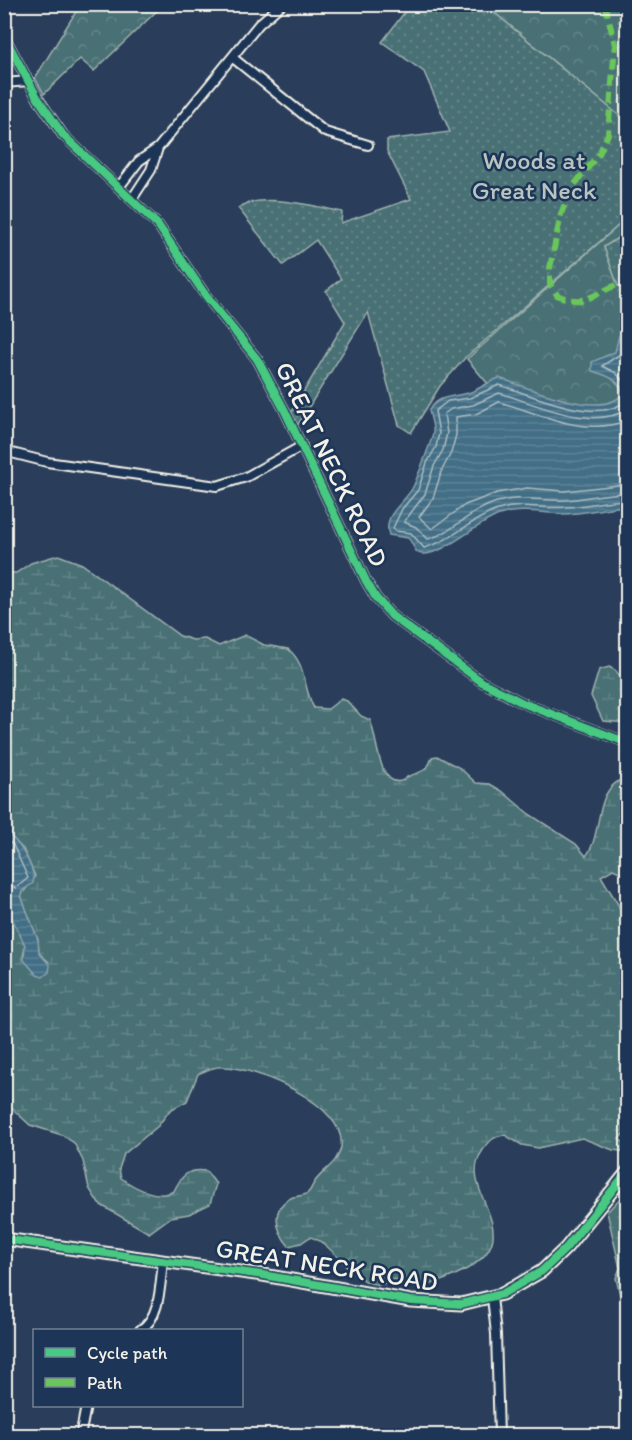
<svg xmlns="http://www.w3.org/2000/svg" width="632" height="1440" font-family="Itim,sans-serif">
<defs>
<pattern id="forest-crowns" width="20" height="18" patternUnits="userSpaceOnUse" patternTransform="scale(1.5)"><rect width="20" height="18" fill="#497175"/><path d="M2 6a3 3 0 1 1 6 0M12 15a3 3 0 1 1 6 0" fill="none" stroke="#648689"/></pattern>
<pattern id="wetland-marsh" width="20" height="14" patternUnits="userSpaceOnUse" patternTransform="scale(1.5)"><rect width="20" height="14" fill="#497175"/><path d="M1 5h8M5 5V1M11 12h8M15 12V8" fill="none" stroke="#648689"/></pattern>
<pattern id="park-dots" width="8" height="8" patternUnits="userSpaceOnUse" patternTransform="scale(1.5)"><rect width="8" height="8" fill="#497175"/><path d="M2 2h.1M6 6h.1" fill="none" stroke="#648689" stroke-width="1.8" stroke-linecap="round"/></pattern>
<pattern id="water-rules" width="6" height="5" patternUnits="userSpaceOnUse" patternTransform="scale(1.5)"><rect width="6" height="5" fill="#426e86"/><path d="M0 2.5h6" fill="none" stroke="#5e8397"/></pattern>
</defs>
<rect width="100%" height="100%" fill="#2a3e5b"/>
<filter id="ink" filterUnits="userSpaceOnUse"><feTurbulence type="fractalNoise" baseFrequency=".0167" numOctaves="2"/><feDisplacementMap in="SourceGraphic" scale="12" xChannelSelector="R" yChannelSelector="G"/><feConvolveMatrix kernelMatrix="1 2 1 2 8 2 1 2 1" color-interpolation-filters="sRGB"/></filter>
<g filter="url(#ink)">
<!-- forest -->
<path fill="url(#forest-crowns)" stroke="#9eb1ae" stroke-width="1.5" d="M80 5H163L94 71 80 59 44 94 35 78Z
M485 5H627V122Z
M627 218V232L604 247 618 286 627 288V405L537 442 467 359Z"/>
<!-- wetland -->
<path fill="url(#wetland-marsh)" stroke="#9eb1ae" stroke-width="1.5" d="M58 555 82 564 180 636 193 640 205 639 219 646 245 635 264 645 288 649C307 664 303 689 314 708L328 709 341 699 347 701 361 716 370 720C377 735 378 787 401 781 406 779 405 778 409 776 423 771 428 771 432 757L437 756 460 768 476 783 490 784 502 791 529 814 576 844 586 856C604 834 592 786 627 778V875L613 869 601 876 619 906 627 940 628 1129 619 1139 627 1145V1152L613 1150 582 1138 538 1148 522 1145 505 1135C493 1136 490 1141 483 1150 452 1193 540 1237 455 1275 429 1287 422 1289 394 1279 361 1303 338 1243 310 1237L301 1243 289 1246C275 1230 270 1207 293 1197 297 1196 302 1196 306 1194 311 1192 311 1187 314 1183 322 1170 338 1164 341 1147 347 1105 257 1068 225 1067 215 1066 207 1070 198 1074L187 1101 170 1110 158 1126 124 1154 119 1169 121 1178C135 1188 158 1200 174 1191 181 1176 188 1168 206 1171L216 1184 210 1204 189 1214 171 1217 149 1233 99 1204 89 1188 83 1161 74 1143 62 1135 30 1125 5 1102 4 878 11 916 25 945 23 957 48 961 39 953 38 940 21 896 35 876 23 849 5 832 4 572 16 573 31 563Z
M609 667 615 670 627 683V723L603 721 591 696 599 670Z
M627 1191V1310L620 1295 616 1278 620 1268 607 1212Z"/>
<!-- park -->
<path fill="url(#park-dots)" stroke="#9eb1ae" stroke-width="1.5" d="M410 5H485L627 122V218L465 358 440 386 411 433 399 425 368 312 297 426 291 413 345 322 326 291 341 279 316 240 283 265 238 208C260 192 317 206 342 212L341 223 411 199 387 151V140L450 132 424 72 382 42Z
M627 232V288L618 286 604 247Z"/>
<!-- water -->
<path fill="url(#water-rules)" stroke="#89a2ad" stroke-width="1.5" d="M627 330V506C606 507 584 514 563 514 542 513 520 508 499 515 475 524 444 555 422 554 413 553 414 543 408 538L389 535C382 514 405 503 413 487 416 481 433 437 433 433 434 426 430 417 429 410 439 395 452 397 468 393 478 390 488 382 499 378 525 386 604 422 623 393 618 378 605 375 592 371V362L615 352 619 336Z
M4 832C17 837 37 870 33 883L22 891 21 896 38 940 39 953 50 965 49 972 43 977 37 975 24 960 25 945 11 916 5 878Z"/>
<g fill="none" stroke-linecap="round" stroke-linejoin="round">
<!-- shore -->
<path stroke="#adbdc1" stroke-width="1.5" d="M628 337 619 355 602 366 616 373 628 387
M628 397C606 430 528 393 499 385L470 398 448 401 435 411 439 433 436 447 427 463 418 490 402 509 393 528 396 531 411 533 424 548C452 541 470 519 498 510 521 502 544 510 567 507 587 506 607 500 628 500
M628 409C591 432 535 403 499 393L473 405 451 409 444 414 447 433 443 450 434 466 425 494 404 522 416 527 428 539C453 533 470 510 497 502 521 495 544 502 567 500 587 498 607 493 628 493
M628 420C584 438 540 413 499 402L476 414 456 417V435L451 453 442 470 433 498 419 517 432 529 465 505 497 493 527 488 564 491 628 484
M4 838 13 845 28 878 16 888 4 882"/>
<!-- street casing -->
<g stroke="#f4f1e8" stroke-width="12">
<path id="street" d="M4 12 9 4
M4 36 37 97 63 135 158 225 206 296 257 359 284 409 366 581 376 598 392 616 482 682 525 704 628 743
M233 58 325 132 368 145
M4 83 29 81
M119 187 139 161 158 148 259 24 282 4
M132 199 151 170 158 148
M4 451 47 462 217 486 246 477 302 446
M492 1297 496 1334 499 1436
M140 1330C161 1318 160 1283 163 1261
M81 1432 86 1406"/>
</g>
<!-- secondary casing -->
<g stroke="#f4f1e8" stroke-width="15">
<path id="secondary" d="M4 1239 263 1275 411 1301 461 1304 502 1294 542 1271 566 1248 628 1171"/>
</g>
<!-- street -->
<use href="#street" stroke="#1d3557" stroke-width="8"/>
<!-- secondary -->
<use href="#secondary" stroke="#1d3557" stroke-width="10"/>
<!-- quiet -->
<path stroke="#6ac65a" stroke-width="6" stroke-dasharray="12 6" stroke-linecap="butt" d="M605 4 615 45 608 134 599 154 570 190 561 214 550 268V284L557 295C591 311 599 285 628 283"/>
<!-- cycleway casing -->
<g stroke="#1d3557" stroke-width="11">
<path id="cycleway" d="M4 36 37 97 63 135 158 225 206 296 257 359 284 409 366 581 376 598 392 616 482 682 525 704 628 743
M4 1239 263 1275 411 1301 461 1304 502 1294 542 1271 566 1248 628 1171"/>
</g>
<!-- cycleway -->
<use href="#cycleway" stroke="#46c982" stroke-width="8"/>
</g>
</g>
<g text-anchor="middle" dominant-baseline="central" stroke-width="5" stroke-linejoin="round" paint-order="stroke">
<!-- park labels -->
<g font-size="26" fill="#b8c4c0" stroke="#1d3557">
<text x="534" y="160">Woods at<tspan x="534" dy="30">Great Neck</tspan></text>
</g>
<!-- street labels -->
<g font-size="26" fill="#f4f1e8" stroke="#1d3557">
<text transform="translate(332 464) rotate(64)">GREAT NECK ROAD</text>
<text transform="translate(327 1265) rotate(9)">GREAT NECK ROAD</text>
</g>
</g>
<!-- margin -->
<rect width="632" height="1440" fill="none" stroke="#1d3557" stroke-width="24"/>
<rect x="12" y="12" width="608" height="1416" fill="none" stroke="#f4f1e8" stroke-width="2" filter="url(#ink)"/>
<!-- legend -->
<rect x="33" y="1329" width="210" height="78" fill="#1d3557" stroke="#738091" stroke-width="1.5"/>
<rect x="45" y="1348" width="30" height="9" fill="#46c982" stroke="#738091" stroke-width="1.5"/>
<text x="87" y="1359" font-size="18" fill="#f4f1e8">Cycle path</text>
<rect x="45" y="1378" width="30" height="9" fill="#6ac65a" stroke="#738091" stroke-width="1.5"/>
<text x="87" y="1389" font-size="18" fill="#f4f1e8">Path</text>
</svg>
